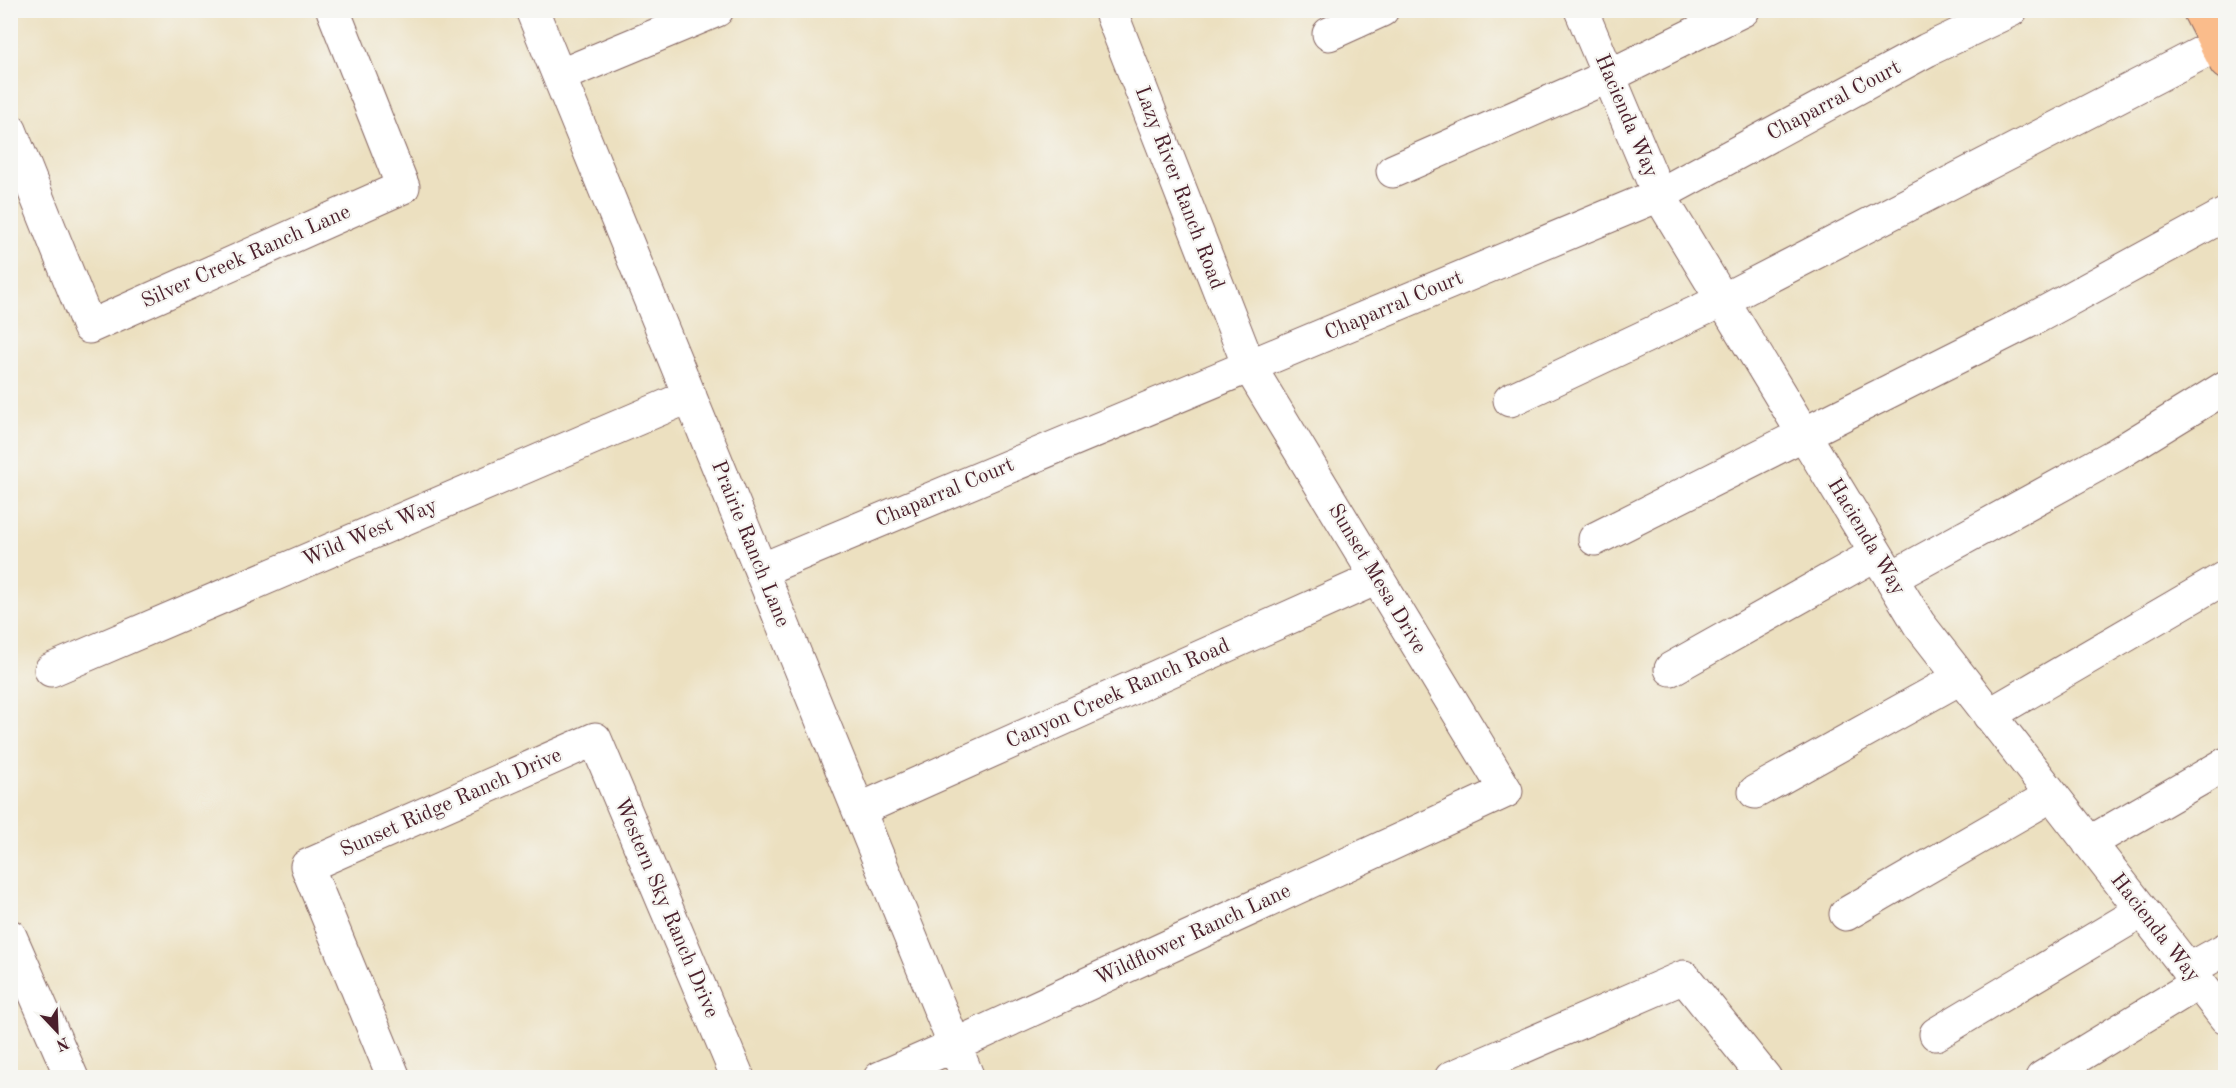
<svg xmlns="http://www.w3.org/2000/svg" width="2236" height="1088" font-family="'Old Standard TT',serif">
<rect width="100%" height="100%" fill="#f6f6f2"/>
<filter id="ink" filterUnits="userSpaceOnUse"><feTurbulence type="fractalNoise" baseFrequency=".0167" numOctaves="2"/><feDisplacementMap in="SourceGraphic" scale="12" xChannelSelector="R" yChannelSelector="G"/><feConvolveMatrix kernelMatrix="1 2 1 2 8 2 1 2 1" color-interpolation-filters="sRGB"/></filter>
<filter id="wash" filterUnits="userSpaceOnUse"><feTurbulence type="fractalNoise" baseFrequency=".008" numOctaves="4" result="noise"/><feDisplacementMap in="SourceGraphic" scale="24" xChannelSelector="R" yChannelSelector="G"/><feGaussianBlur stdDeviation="1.35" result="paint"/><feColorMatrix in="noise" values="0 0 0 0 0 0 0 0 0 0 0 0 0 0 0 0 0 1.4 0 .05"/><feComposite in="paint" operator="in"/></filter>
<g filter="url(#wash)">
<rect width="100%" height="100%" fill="#ece0c0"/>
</g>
<g filter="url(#ink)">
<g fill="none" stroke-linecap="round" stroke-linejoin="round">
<!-- minor casing -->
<g stroke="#83635f" stroke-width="35">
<path id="minor" d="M532 10 968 1078
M1581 10 1659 195 1919 624 2226 1018
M1329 34 1382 10
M559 76 717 10
M10 130 89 327 403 187 333 10
M1393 171 1609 76 1743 10
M1510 400 1723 300 2217 45
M1595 539 2033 319 2226 214
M761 570 1659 195 1927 50 2011 10
M1891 578 2117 454 2226 387
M1671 669 1876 554
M51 670 690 396
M1989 715 2226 577
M1755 792 1960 678
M859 810 1377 578
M2089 843 2226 764
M1846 914 2052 795
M10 936 72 1078
M2188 970 2226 949
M1936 1034 2142 911
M394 1078 307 866 595 739 738 1078
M880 1078 955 1045 1506 791 1249 366 1110 10
M1451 1078 1684 977 1765 1078
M2042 1078 2198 983"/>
</g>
<!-- highway casing -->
<g stroke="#83635f" stroke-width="35">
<path id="highway" d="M2199 10 2226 63"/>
</g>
<!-- minor -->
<use href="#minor" stroke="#fff" stroke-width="33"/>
<!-- highway -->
<use href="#highway" stroke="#fabc8b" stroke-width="33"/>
</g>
</g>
<g text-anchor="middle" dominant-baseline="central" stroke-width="4.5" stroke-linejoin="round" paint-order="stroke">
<!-- street labels -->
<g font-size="21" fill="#4a1f2b" stroke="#f6f6f2">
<text transform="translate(1834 101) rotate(-28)">Chaparral Court</text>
<text transform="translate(1626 116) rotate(67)">Hacienda Way</text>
<text transform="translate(1179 188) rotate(69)">Lazy River Ranch Road</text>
<text transform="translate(246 257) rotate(-24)">Silver Creek Ranch Lane</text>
<text transform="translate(1394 306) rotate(-23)">Chaparral Court</text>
<text transform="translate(945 493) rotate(-23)">Chaparral Court</text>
<text transform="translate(370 533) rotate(-23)">Wild West Way</text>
<text transform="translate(1866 537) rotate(59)">Hacienda Way</text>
<text transform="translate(750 544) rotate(68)">Prairie Ranch Lane</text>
<text transform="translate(1377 579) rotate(59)">Sunset Mesa Drive</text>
<text transform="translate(1118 694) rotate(-24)">Canyon Creek Ranch Road</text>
<text transform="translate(451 803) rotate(-24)">Sunset Ridge Ranch Drive</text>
<text transform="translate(666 908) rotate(67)">Western Sky Ranch Drive</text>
<text transform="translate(2155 928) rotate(52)">Hacienda Way</text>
<text transform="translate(1193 935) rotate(-25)">Wildflower Ranch Lane</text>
</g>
</g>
<!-- margin -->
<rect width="2236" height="1088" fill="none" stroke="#f6f6f2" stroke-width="36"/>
<!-- north arrow -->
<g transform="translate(57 1031) rotate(157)" stroke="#f6f6f2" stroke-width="4.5" paint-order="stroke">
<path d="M0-4.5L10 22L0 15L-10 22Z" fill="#4a1f2b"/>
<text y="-9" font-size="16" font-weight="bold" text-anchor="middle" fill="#4a1f2b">N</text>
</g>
</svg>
